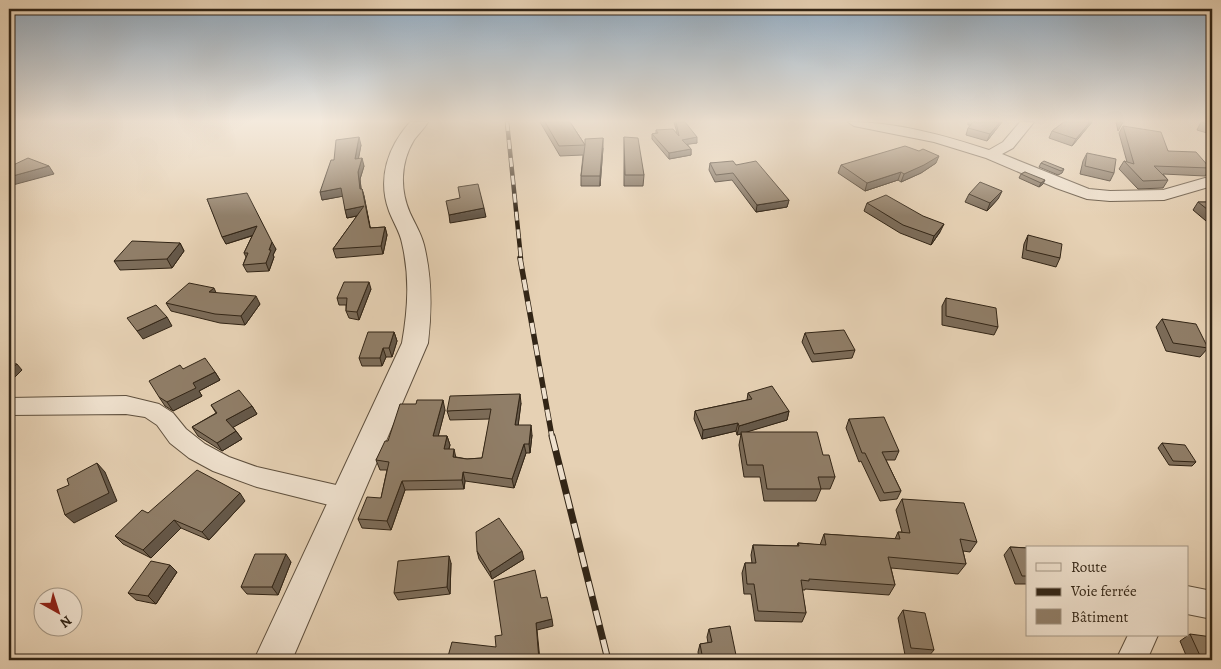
<svg xmlns="http://www.w3.org/2000/svg" width="1221" height="669" font-family="Alegreya,serif">
<rect width="100%" height="100%" fill="#e6d1b4"/>
<filter id="stains"><feTurbulence type="fractalNoise" baseFrequency=".004" numOctaves="4"/><feColorMatrix values="0 0 0 0 .2 0 0 0 0 .09 0 0 0 0 .02 0 0 0 .5 -.17"/></filter>
<radialGradient id="worn" r=".72"><stop offset=".6" stop-color="#630" stop-opacity="0"/><stop offset="1" stop-color="#630" stop-opacity=".3"/></radialGradient>
<g fill="none" stroke-linecap="round" stroke-linejoin="round">
<!-- minor casing -->
<g stroke="#5f503e" stroke-width="2">
<path id="minor" d="M848 122C897 122 943 135 989 150L1003 142 1020 122H1034L1013 148 1002 154 1089 189 1110 191 1163 190 1212 176V186L1164 200 1110 201 1087 199 1056 188 986 158 934 142 854 126Z
M126 396 159 404 173 413 186 429 205 444 229 457 257 467 345 487 354 490 357 498 354 506 345 509 257 487 213 471 189 458 170 443 157 425 145 417 126 414 9 415V398Z
M1187 586 1212 591V619L1187 614Z
M1128 635H1158L1147 660H1116Z"/>
</g>
<!-- tertiary casing -->
<g stroke="#5f503e" stroke-width="2">
<path id="tertiary" d="M410 122H428C424 129 418 134 414 140 400 163 400 190 410 213 415 224 421 233 424 245 432 278 432 309 428 343L292 660H254L402 343C408 309 410 277 402 243 400 232 393 222 389 211 377 178 388 147 410 122Z"/>
</g>
<!-- minor -->
<use href="#minor" fill="#efe1ce" fill-rule="evenodd"/>
<!-- tertiary -->
<use href="#tertiary" fill="#efe1ce" fill-rule="evenodd"/>
<!-- rail-far2 casing -->
<g stroke="#322516" stroke-width="4.5">
<path id="rail-far2" d="M507 122 521 259"/>
</g>
<!-- rail-far1 casing -->
<g stroke="#322516" stroke-width="5.5">
<path id="rail-far1" d="M520 258 552 437"/>
</g>
<!-- rail casing -->
<g stroke="#322516" stroke-width="7">
<path id="rail" d="M552 436 608 660"/>
</g>
<!-- rail-far2 -->
<use href="#rail-far2" stroke="#efe1ce" stroke-width="3" stroke-dasharray="9" stroke-linecap="butt"/>
<!-- rail-far1 -->
<use href="#rail-far1" stroke="#efe1ce" stroke-width="4" stroke-dasharray="11" stroke-linecap="butt"/>
<!-- rail -->
<use href="#rail" stroke="#efe1ce" stroke-width="5" stroke-dasharray="15" stroke-linecap="butt"/>
</g>
<!-- wall -->
<path fill="#7c6c59" stroke="#322516" d="M540 122H570L585 145 603 148 600 186H581V176L583 155 560 156Z
M674 122H685L697 143 687 144 691 149V155L669 159 652 139V134L656 133V130L677 133Z
M968 122H1002L987 141 966 135 968 128 971 125H968Z
M1064 122H1092L1072 146 1049 138 1052 131Z
M1116 122H1123L1118 131Z
M1201 122H1212V152L1209 151 1207 133 1197 130Z
M1123 126 1168 151 1210 168 1205 176 1163 174 1168 180 1163 188 1138 189 1119 169 1124 161 1127 162 1119 133Z
M624 137 644 175 643 186H624Z
M361 145 358 159 364 166 360 179 361 189H362L364 196 370 228 385 227 387 235 383 254 336 258 333 249 357 216 347 218 343 196 322 200 334 160Z
M1087 153 1114 173 1110 181 1080 174 1083 161Z
M710 163 736 165 789 200 787 207 756 212 732 180 715 182 709 170Z
M936 163 921 173 901 182 898 180 865 191 838 173 841 165Z
M1041 163 1064 169 1062 173 1058 175 1039 167Z
M1025 172 1043 184 1039 187 1019 178 1021 174Z
M1002 191 998 199 987 211 965 202 969 194Z
M207 199 276 249 273 255 274 257 269 271 247 272 243 265 246 257 244 253 252 236 226 244Z
M1198 202H1212V226L1193 210Z
M867 203 940 232 931 245 900 233 864 211Z
M1028 235 1060 258 1056 267 1022 258 1024 244Z
M180 243 184 251 172 268 120 270 114 261Z
M371 289 359 320 349 318 346 311V305H339L337 298Z
M216 293 260 304 245 325 220 323 171 311 166 303Z
M946 298 998 327 994 335 942 325V306Z
M1212 305V316L1208 311Z
M1162 319 1208 348 1200 357 1166 351 1156 327Z
M394 332 397 341 392 357H386L382 366H362L359 358Z
M805 333 855 350 852 358 812 362 802 342Z
M183 369 215 372 220 380 199 391 202 396 173 411 165 406 159 397Z
M748 393 789 411 787 420 745 432 823 455 835 477 830 489H821L816 501H764L760 477H744L739 445 741 434 737 435 736 431 702 439 694 419 695 411 747 400Z
M521 403 518 425 532 435 530 453H526L514 488 465 481 464 489 405 490 391 530 362 528 358 519 381 498 387 470H380L376 460 388 441 445 410 438 436H447L450 445 449 449 456 457 467 459 482 458 490 419 450 420 447 411Z
M211 405 252 406 257 414 233 427 242 439 222 451 198 436 192 427 216 413Z
M849 419 899 451 895 460H886L901 491 897 499 880 501 861 461 859 462 846 428Z
M1162 443 1196 462 1192 466 1169 465 1158 448Z
M902 499 977 542 970 552 963 551 966 564 958 574 891 568 895 585 889 595 805 589V590H802L806 613 802 622 755 621 751 594H744L742 573 745 563H752L751 555 753 545 797 546 798 543 820 545 824 534 895 539 898 532H902L896 510Z
M245 501 209 540 181 528 151 558 123 544 115 536 148 513Z
M1010 547 1027 548V584H1015L1004 555Z
M477 551 524 559 492 579 479 559Z
M291 562 278 595 247 594 241 587Z
M451 563 450 594 398 600 394 593Z
M177 572 156 604 136 600 128 593Z
M903 610 934 650 928 657 905 655 898 618Z
M709 629 737 660H699L698 652 700 644 708 643 707 637Z
M1190 634 1212 660H1188L1180 641Z"/>
<!-- shaded-wall -->
<path fill="#655849" stroke="#322516" d="M1000 122H1002L987 141 990 134Z
M1090 122H1092L1072 146 1076 139Z
M359 137 361 145 357 167 355 159Z
M697 137V143L682 145V140Z
M603 138V148L600 186V176Z
M691 149V155L669 159V153Z
M939 156 936 163 921 173 901 182 904 174Z
M362 158 364 166 360 179 362 197 360 189 358 172Z
M49 166 54 174 9 186V177Z
M901 172 898 180 865 191 867 183Z
M1045 180 1043 184 1039 187 1041 183Z
M341 188 344 196 322 200 320 192Z
M362 189 364 196 372 236 370 228Z
M1002 191 998 199 987 211 990 203Z
M789 200 787 207 756 212 757 205Z
M364 206 366 214 347 218 345 210Z
M484 208 486 217 450 223 449 215Z
M944 224 940 232 931 245 934 236Z
M257 226 260 233 226 244 222 237Z
M385 227 387 235 383 254 381 246Z
M272 242 276 249 273 255 274 257 269 271 266 263 269 250Z
M180 243 184 251 172 268 167 259Z
M369 282 371 289 359 320 357 312Z
M214 288 218 297 209 292Z
M256 296 260 304 245 325 241 316Z
M167 317 172 326 143 339 137 331Z
M394 332 397 341 392 357 389 348Z
M383 348 386 357 382 366 380 358Z
M17 364 22 370 9 383V371Z
M215 372 220 380 199 391 202 396 173 411 167 402 193 383Z
M520 394 521 403 517 435 515 425Z
M443 400 445 410 436 445 433 436Z
M252 406 257 414 232 428 226 420Z
M789 411 787 420 737 435 739 426Z
M738 423 736 431 702 439 703 430Z
M531 425 532 435 530 453 529 444Z
M236 431 242 439 222 451 217 443Z
M447 436 450 445 446 458 444 449Z
M524 444 526 453 514 488 512 479Z
M454 449 456 458 453 457Z
M97 463 105 472 117 501 74 523 65 515Z
M463 472 465 481 464 489 462 480Z
M402 481 405 490 391 530 387 521Z
M240 493 245 501 209 540 202 532Z
M174 520 181 528 151 558 143 550Z
M522 551 524 559 492 579 490 572Z
M286 554 291 562 278 595 272 587Z
M449 556 451 563 450 594 447 587Z
M170 565 177 572 156 604 148 596Z
M552 619 553 626 537 630 540 660H539L536 623Z"/>
<!-- building -->
<path fill="#907e68" stroke="#322516" d="M545 122H570L585 145V139L603 138 600 176H581L585 145 559 146Z
M676 122H685L697 137 682 140 691 149 669 153 652 134 658 133 656 130 673 129 679 136Z
M973 122H1000L990 134 968 128Z
M1064 122H1090L1076 139 1052 131Z
M1202 122H1212V128V126Z
M1123 126 1161 132 1168 151 1196 152 1210 168 1154 166 1168 180 1143 181 1124 161 1134 164Z
M359 137 355 159 362 158 358 172 360 189H362L370 228 385 227 381 246 333 249 364 206 345 210 341 188 320 192 331 160H334L336 140Z
M624 137 638 138 644 175H625Z
M905 146 919 151 923 149 939 156 924 165 904 174 901 172 867 183 841 165Z
M1087 153 1116 159 1114 173 1085 166Z
M28 158 49 166 9 177V167Z
M733 161 736 165 756 161 789 200 757 205 733 173 716 175 710 163Z
M1044 161 1064 169 1061 171 1041 163Z
M1025 172 1045 180 1041 183 1021 174Z
M980 182 1002 191 990 203 969 194Z
M478 184 484 208 449 215 446 201 460 198 458 187Z
M247 193 272 242 269 250H271L266 263 243 265 248 253H244L257 226 222 237 207 199Z
M886 195 923 216 944 224 934 236 903 225 867 203Z
M1198 202H1212V213Z
M1028 235 1062 244 1060 258 1026 250Z
M132 241 180 243 167 259 114 261Z
M344 282H369L357 312 346 311 347 298H337Z
M189 283 214 288 209 292 256 296 241 316 215 314 166 303Z
M946 298 996 308 998 327 946 316Z
M156 305 167 317 137 331 127 318Z
M1162 319 1196 324 1208 348 1173 343Z
M844 330 855 350 814 354 805 333Z
M368 332H394L389 348H383L380 358H359Z
M205 358 215 372 193 383 196 388 167 402 159 397 149 381 180 365 183 369Z
M9 363 17 364 9 371Z
M772 386 789 411 739 426 738 423 703 430 695 411 752 399 748 393Z
M239 390 252 406 226 420 236 431 217 443 192 427 217 413 211 405Z
M520 394 515 425H531L529 444H524L512 479 463 472 462 480 402 481 387 521 358 519 367 497 381 498 389 462 376 460 385 441H388L400 404H416L417 400H443L433 436H447L444 449H454L453 457 467 459 482 458 491 409 447 411 450 396Z
M884 417 899 451 882 452 901 491 884 493 865 453H862L849 419Z
M741 432H817L823 455H829L835 477H818L821 489H767L763 465H747Z
M1162 443 1185 445 1196 462 1173 461Z
M97 463 109 493 65 515 57 490 69 485 67 479Z
M197 470 240 493 202 532 174 520 143 550 115 536 142 510 148 513Z
M902 499 964 503 977 542 960 539 966 564 888 557 895 585 809 579V581L801 580 806 613 758 611 754 584H747L745 563H756L753 545 799 546 798 543 826 545 824 534 900 539 898 532 910 533Z
M499 518 522 551 490 572 477 551 476 532Z
M1010 547 1028 548 1027 576H1022Z
M255 554H286L272 587H241Z
M449 556 447 587 394 593 398 561Z
M151 561 170 565 148 596 128 593Z
M535 570 541 598 547 597 552 619 536 623 539 660H447L452 642 496 647 495 636 502 635 494 581Z
M903 610 925 613 934 650 911 648Z
M730 626 737 660H703L700 644 712 642 709 629Z
M1190 634 1212 637V660H1202Z"/>
<!-- sky -->
<linearGradient id="sky" x2="0" y2="1"><stop stop-color="#8fa8be"/><stop offset="0.56" stop-color="#f4eadd"/><stop offset="1" stop-color="#f4eadd" stop-opacity="0"/></linearGradient>
<rect width="1221" height="216" fill="url(#sky)"/>
<!-- margin -->
<rect width="1221" height="669" fill="none" stroke="#e6d1b4" stroke-width="30"/>
<rect x="10" y="10" width="1201" height="649" fill="none" stroke="#322516" stroke-width="2.5"/>
<rect x="15" y="15" width="1191" height="639" fill="none" stroke="#322516"/>
<!-- legend -->
<rect x="1026" y="546" width="162" height="90" fill="#efe1ce" stroke="#a39684"/>
<rect x="1036" y="563" width="25" height="8" fill="#efe1ce" stroke="#a39684"/>
<text x="1071" y="572" font-size="15" fill="#322516">Route</text>
<rect x="1036" y="588" width="25" height="8" fill="#322516" stroke="#a39684"/>
<text x="1071" y="596" font-size="15" fill="#322516">Voie ferrée</text>
<rect x="1036" y="609" width="25" height="15" fill="#907e68" stroke="#a39684"/>
<text x="1071" y="622" font-size="15" fill="#322516">Bâtiment</text>
<!-- north arrow -->
<g transform="translate(58 612) rotate(141)"><circle r="24" fill="#efe1ce" stroke="#a39684"/>
<path d="M0-4L9 19L0 12L-9 19Z" fill="#8f2418"/>
<text y="-8" font-size="14" font-weight="bold" text-anchor="middle" fill="#322516">N</text>
</g>
<rect width="100%" height="100%" filter="url(#stains)"/>
<rect width="100%" height="100%" fill="url(#worn)"/>
</svg>
